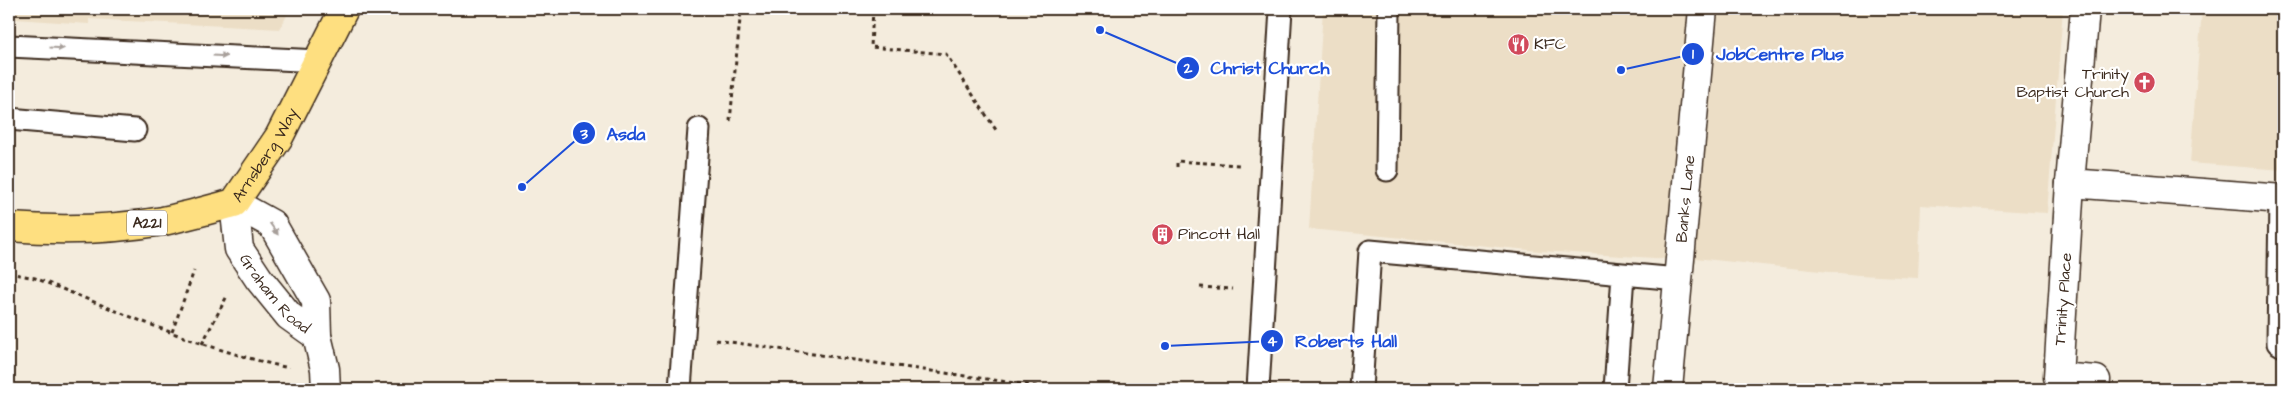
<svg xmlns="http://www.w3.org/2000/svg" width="2292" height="398" viewBox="0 0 2292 398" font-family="'Architects Daughter',sans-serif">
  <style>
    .built { fill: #ecdec6 }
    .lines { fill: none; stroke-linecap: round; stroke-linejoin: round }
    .lane-casing { stroke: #3b2a1e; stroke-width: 25 }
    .street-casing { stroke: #3b2a1e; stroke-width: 31 }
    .primary-casing { stroke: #3b2a1e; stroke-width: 31 }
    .path { stroke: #3b2a1e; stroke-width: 3; stroke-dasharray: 4 4; stroke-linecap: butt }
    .lane { stroke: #fff; stroke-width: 21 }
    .street { stroke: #fff; stroke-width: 28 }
    .primary { stroke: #fedf80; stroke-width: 28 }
    .oneway { fill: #a79f9a }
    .labels { text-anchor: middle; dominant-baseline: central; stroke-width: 4.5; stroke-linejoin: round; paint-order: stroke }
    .shield { fill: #fff; stroke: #766a62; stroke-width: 1 }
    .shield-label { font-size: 15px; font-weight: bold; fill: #3b2a1e }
    .poi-label { font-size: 16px; fill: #3b2a1e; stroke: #fff; text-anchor: start }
    .street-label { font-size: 16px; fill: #3b2a1e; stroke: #fff }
    .leader { fill: none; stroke: #1d4ed8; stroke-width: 2 }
    .callout-dot { fill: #1d4ed8; stroke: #fff; stroke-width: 2 }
    .mark-label { font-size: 15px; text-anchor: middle; font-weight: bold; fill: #fff }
    .callout-label { font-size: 18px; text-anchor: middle; font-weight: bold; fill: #1d4ed8; stroke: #fff; stroke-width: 4.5; stroke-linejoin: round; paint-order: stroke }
  </style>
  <rect width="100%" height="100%" fill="#f4ecdd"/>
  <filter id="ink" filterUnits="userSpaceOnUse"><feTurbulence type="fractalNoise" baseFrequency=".02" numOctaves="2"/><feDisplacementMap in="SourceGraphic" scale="10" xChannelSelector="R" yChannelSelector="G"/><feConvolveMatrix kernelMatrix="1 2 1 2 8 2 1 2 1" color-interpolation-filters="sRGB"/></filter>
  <g filter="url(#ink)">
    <path class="built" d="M9,9H290L280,29L89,19V24L15,19H9Z
      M1323,9H1694L1671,259L1540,251L1309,229Z
      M1719,9H2063L2047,213L1921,205L1918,278L1859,275L1695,258Z
      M2202,9H2283V170L2190,163Z"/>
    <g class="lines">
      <defs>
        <path id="lane" d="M9,46L319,61
          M9,119L135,130
          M1387,170L1389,9
          M2280,199L2278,343L2283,346
          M680,389L699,129
          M1258,389L1281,9
          M1361,389L1370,251L1678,279
          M1615,389L1623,275"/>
        <g id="street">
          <path d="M2085,9L2070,183L2283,199"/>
          <path d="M2070,183L2058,377L2096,380"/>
          <path d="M234,203L272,224L316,301L317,336L325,369L326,389"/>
          <path id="s1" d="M234,203L239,249L259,279L289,316L317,336"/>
          <path id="s2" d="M1668,389L1703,9"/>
        </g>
        <g id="primary">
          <path id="s3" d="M9,227C61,231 112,230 163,221C187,216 211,209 234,203L279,137L344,9"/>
        </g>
      </defs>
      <use href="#lane" class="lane-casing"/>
      <use href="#street" class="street-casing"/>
      <use href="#primary" class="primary-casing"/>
      <path class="path" d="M873,9L871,47L946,54L998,133
        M730,121L741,9
        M1177,167V161L1240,165
        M9,273L35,278C118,311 201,349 289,368
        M1200,287L1233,289
        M172,332L194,271
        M716,340L1056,389
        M202,344L227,296"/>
      <use href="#lane" class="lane"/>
      <use href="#street" class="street"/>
      <use href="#primary" class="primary"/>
    </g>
    <defs><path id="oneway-solid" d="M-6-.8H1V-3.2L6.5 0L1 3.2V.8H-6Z" transform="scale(1.25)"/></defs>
    <g class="oneway">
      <use href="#oneway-solid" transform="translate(57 48) rotate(3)"/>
      <use href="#oneway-solid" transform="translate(220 56) rotate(3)"/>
      <use href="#oneway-solid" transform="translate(274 229) rotate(55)"/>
    </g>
  </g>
  <defs>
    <symbol id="restaurant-disc" viewBox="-11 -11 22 22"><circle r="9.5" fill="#d1495b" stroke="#fff"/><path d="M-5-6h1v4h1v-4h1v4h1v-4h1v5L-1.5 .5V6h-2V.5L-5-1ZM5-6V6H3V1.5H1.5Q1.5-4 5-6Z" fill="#fff"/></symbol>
    <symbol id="church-disc" viewBox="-11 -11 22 22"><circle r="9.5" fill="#d1495b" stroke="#fff"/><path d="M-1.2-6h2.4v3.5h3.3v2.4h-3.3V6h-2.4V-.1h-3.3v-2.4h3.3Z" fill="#fff"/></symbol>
    <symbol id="building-disc" viewBox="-11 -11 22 22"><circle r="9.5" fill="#d1495b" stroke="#fff"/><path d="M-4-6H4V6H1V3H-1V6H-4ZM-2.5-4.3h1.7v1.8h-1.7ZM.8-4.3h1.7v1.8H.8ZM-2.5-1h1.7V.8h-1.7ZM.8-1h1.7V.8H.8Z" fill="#fff"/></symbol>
  </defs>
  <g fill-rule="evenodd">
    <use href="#restaurant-disc" x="1506" y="32" width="25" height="25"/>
    <use href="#church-disc" x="2132" y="70" width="25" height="25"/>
    <use href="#building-disc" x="1150" y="222" width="25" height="25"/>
  </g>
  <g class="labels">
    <rect class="shield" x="127" y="210.5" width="40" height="25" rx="4"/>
    <g class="shield-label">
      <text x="147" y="223">A221</text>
    </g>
    <g class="poi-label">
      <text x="1534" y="44">KFC</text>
      <text x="2129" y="74" text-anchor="end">Trinity<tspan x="2129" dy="18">Baptist Church</tspan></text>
      <text x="1178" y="234">Pincott Hall</text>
    </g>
    <g class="street-label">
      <text stroke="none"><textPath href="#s3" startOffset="285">Arnsberg Way</textPath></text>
      <text stroke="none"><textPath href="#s2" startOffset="191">Banks Lane</textPath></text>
      <text stroke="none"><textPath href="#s1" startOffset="104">Graham Road</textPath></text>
      <text transform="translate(2063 299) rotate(-86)">Trinity Place</text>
    </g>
  </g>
  <path class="leader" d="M1621 70L1693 54M1100 30L1188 68M522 187L584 133M1165 346L1272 341"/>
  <g class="callout-dot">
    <circle cx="1621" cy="70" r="5"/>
    <circle cx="1100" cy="30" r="5"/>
    <circle cx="522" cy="187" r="5"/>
    <circle cx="1165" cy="346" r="5"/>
    <circle cx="1693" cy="54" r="12"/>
    <circle cx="1188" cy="68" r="12"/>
    <circle cx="584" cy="133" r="12"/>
    <circle cx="1272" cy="341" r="12"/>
  </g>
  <g class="mark-label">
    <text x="1693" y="59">1</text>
    <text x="1188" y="73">2</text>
    <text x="584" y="139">3</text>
    <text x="1272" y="346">4</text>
  </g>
  <g class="callout-label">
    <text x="1780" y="60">JobCentre Plus</text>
    <text x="1270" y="74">Christ Church</text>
    <text x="626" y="140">Asda</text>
    <text x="1346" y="347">Roberts Hall</text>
  </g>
  <rect width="2292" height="398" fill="none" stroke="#fff" stroke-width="30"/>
  <rect x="15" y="15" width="2262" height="368" fill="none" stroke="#3b2a1e" stroke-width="2" filter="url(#ink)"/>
</svg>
